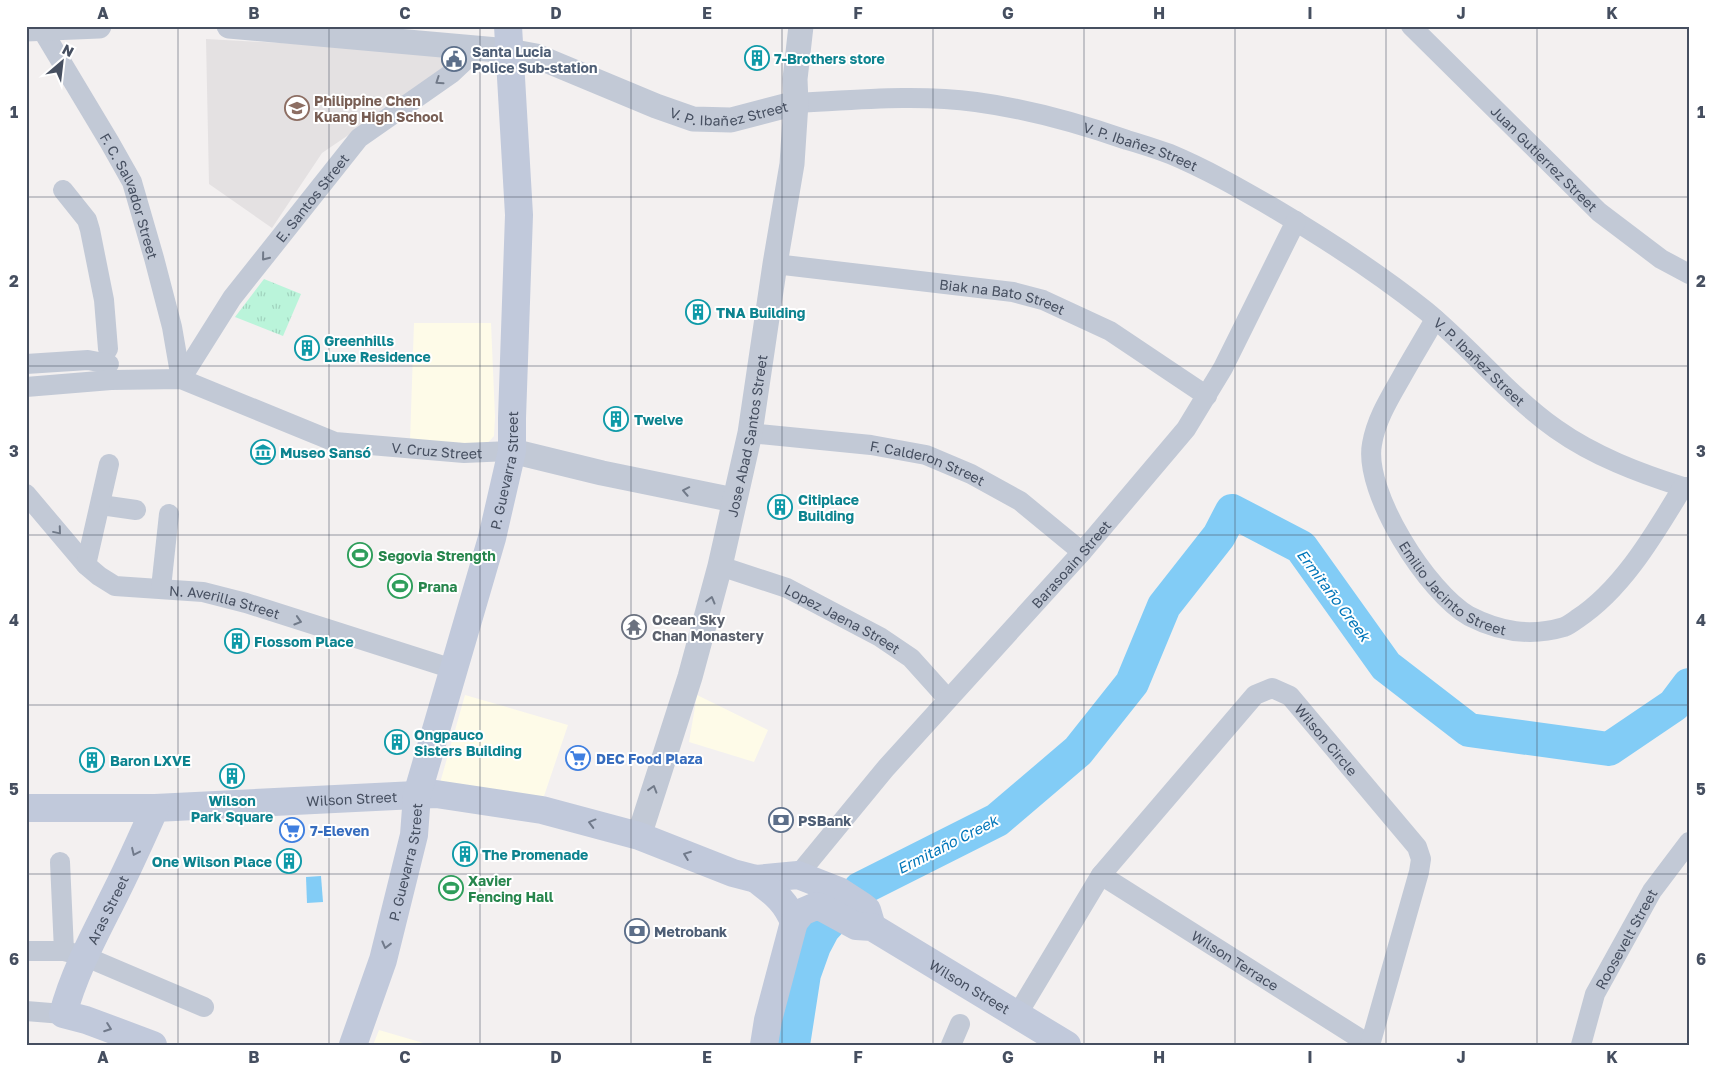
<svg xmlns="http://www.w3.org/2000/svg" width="1715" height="1071" viewBox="0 0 1715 1071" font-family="'Golos Text',sans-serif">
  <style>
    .commercial { fill: #fefbe8 }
    .education { fill: #e4e1e2 }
    .grass { fill: url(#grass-tufts) }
    .water { fill: #82ccf6 }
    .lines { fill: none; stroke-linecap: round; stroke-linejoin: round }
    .river { stroke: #82ccf6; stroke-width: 34 }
    .minor { stroke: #c2c9d6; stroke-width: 20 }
    .tertiary { stroke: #c2c9d6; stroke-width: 25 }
    .secondary { stroke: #c1c9db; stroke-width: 28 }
    .oneway { stroke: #717a89 }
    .oneway2 { stroke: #717a8b }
    .grid { fill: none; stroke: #464f60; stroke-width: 1; stroke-opacity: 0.55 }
    .labels { text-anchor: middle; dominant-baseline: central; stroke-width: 4; stroke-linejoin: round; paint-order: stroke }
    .service-label { font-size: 14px; font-weight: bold; fill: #4e5e75; stroke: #fff; text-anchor: start }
    .culture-label { font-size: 14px; font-weight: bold; fill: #0d838f; stroke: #fff; text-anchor: start }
    .education-label { font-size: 14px; font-weight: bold; fill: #785e54; stroke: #fff; text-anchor: start }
    .street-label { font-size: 14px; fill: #464f60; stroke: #fff }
    .leisure-label { font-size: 14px; font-weight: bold; fill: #27864d; stroke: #fff; text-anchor: start }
    .worship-label { font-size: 14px; font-weight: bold; fill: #5b616d; stroke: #fff; text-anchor: start }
    .shop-label { font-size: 14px; font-weight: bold; fill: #366cbe; stroke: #fff; text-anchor: start }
    .water-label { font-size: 15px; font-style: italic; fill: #0075b9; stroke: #fff }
    .neatline { fill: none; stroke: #464f60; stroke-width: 2 }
    .grid-label { font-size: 16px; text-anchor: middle; font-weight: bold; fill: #464f60 }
  </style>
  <defs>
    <pattern id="grass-tufts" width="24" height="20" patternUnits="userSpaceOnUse" patternTransform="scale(1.25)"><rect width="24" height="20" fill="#baf4da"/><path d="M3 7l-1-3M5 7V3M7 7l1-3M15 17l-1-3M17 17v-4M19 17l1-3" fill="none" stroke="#a1d3be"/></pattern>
  </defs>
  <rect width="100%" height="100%" fill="#f3f0f0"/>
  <path class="commercial" d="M414,323H491L495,417L494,436L487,444L410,441Z
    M465,695L568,725L542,802L440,783Z
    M697,695L768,730L754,762L689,742Z
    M379,1030L430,1045H373Z"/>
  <path class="education" d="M206,39L446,52L453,64L322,153L272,228L209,184Z"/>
  <path class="grass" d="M264,279L301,294L283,336L235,317Z"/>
  <path class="water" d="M321,876L323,902L307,903L306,877Z"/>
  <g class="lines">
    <path class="river" d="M793,1045L804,974L814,946L823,929L860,889L997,820L1078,751L1132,683L1164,606L1219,536L1232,511L1301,547L1386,666L1469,730L1609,749L1674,705L1689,685"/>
    <g class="minor">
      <path id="s1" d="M1411,26L1599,212L1661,259L1689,274"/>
      <path id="s2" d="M41,28L110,143L132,182L154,258L172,327L181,379"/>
      <path id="s3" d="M796,103C856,100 917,94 976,102C1028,109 1078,123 1127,140C1141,144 1156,149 1170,154C1206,169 1239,188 1272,207C1326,239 1377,272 1426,311C1471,348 1508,395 1556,429C1594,456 1639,473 1683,487H1689"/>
      <path d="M63,190L87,220L90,230L104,300L108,349"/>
      <path id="s4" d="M775,264L1013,292L1043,300L1110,331L1207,396"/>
      <path id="s5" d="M1435,319C1424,339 1412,358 1401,378C1389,399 1376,420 1372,444C1363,492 1428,593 1469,616C1500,632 1530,637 1564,627C1569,625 1573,622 1577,619C1623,589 1655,533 1683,487"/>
      <path d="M26,364L88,360L109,364"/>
      <path id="s6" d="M181,379L232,298L359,138L452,73L470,56L472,47"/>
      <path id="s7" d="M26,387L111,380L181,379L335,442L464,453L512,451"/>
      <path id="s8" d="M750,433L871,445L926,455L971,474L1020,501L1082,552"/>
      <path id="s9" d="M26,494L86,565L99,576L115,586L203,592L246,603L453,669"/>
      <path d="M101,505L136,510"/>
      <path d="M86,565L109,464"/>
      <path id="s10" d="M720,566L787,588L880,637L911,658L947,698"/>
      <path d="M161,588L169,514"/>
      <path d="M60,862L64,951"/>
      <path id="s11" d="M798,875L886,768L1082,552L1186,429L1223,368L1296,221"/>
      <path id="s12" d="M1101,875L1370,1045"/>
      <path d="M26,951H64L84,956L204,1007"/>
      <path d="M26,1011L63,1014"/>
      <path id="s13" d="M1017,1015L1101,875L1255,695L1272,688L1290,696L1417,847L1421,859L1419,872L1370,1045"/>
      <path d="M951,1045L960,1024"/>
      <path id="s14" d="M1581,1045L1595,994L1652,891L1689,842"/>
    </g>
    <g class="tertiary">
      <path id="s15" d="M229,26L509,51L536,56L656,106L693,119L731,120L796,103"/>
      <path d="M26,29L99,26"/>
      <path d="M512,451L602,473L734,500"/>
      <path id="s16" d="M639,836L690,677L720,566L750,433L775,264L792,164L796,103L795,79L801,26"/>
    </g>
    <g class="secondary">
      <path id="s17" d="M26,808H155L436,794L542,810L639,836L733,873L756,879L798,875L839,891L862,906L867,910L872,927"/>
      <path d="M756,879C774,893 785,900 794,922"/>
      <path id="s18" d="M153,1045L86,1020L63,1014C75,969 98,929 118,888C131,862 143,835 155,808"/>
      <path id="s19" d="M353,1045L383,960L414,835L417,795L492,538L512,451V418L519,215L508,26"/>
      <path id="s20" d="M764,1045L768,1020L794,922L802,912L816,906L823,908L856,926L872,927L1067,1045"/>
    </g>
  </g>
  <defs><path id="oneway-chevron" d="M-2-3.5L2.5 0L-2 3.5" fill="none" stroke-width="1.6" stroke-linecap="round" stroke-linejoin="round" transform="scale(1.25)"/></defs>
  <g class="oneway">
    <use href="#oneway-chevron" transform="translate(439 81) rotate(146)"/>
    <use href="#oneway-chevron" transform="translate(265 257) rotate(129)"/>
    <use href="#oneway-chevron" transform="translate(686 491) rotate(-169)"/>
    <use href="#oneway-chevron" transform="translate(58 531) rotate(50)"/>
    <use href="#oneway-chevron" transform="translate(711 600) rotate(-75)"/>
    <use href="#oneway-chevron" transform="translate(298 621) rotate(17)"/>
    <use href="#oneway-chevron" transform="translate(653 789) rotate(-73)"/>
  </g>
  <g class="oneway2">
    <use href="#oneway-chevron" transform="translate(592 823) rotate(-165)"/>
    <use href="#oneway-chevron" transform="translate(135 852) rotate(115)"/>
    <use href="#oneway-chevron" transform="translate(687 855) rotate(-159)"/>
    <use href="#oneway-chevron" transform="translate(386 945) rotate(104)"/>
    <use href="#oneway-chevron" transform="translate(108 1028) rotate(20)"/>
  </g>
  <path class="grid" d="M178,26V1045M329,26V1045M480,26V1045M631,26V1045M782,26V1045M933,26V1045M1084,26V1045M1235,26V1045M1386,26V1045M1537,26V1045M26,197H1689M26,366H1689M26,535H1689M26,705H1689M26,874H1689"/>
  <defs>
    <symbol id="building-ring" viewBox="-11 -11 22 22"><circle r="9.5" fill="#fff" stroke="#0f9aa8" stroke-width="1.5"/><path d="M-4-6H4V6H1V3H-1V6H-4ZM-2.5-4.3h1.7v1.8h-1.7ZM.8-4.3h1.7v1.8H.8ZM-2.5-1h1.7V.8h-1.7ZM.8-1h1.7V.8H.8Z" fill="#0f9aa8"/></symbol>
    <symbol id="civic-ring" viewBox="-11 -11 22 22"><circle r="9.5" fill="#fff" stroke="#5c6f8a" stroke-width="1.5"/><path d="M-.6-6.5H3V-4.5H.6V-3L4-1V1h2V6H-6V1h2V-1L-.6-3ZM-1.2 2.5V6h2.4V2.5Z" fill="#5c6f8a"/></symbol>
    <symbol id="school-ring" viewBox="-11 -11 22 22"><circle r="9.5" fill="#fff" stroke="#8d6e63" stroke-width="1.5"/><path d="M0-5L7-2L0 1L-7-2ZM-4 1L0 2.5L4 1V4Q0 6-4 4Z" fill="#8d6e63"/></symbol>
    <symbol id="museum-ring" viewBox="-11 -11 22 22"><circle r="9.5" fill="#fff" stroke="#0f9aa8" stroke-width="1.5"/><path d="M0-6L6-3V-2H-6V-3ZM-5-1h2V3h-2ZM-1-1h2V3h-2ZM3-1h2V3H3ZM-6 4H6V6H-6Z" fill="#0f9aa8"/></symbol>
    <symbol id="stadium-ring" viewBox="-11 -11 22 22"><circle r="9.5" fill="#fff" stroke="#2e9e5b" stroke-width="1.5"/><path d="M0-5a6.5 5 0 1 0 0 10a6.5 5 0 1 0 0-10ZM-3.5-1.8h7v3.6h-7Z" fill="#2e9e5b"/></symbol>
    <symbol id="temple-ring" viewBox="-11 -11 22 22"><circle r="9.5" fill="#fff" stroke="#6b7280" stroke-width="1.5"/><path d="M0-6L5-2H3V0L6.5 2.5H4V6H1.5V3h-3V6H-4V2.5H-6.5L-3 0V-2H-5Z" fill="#6b7280"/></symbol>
    <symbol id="supermarket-ring" viewBox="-11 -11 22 22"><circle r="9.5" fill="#fff" stroke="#3f7fe0" stroke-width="1.5"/><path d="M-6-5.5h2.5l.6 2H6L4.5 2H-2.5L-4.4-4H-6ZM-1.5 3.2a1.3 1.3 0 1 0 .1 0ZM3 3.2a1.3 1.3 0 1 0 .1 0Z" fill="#3f7fe0"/></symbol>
    <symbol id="bank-ring" viewBox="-11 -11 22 22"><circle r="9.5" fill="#fff" stroke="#5c6f8a" stroke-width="1.5"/><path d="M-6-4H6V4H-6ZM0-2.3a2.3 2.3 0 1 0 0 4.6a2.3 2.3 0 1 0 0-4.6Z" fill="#5c6f8a"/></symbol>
  </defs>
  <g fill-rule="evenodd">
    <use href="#building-ring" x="743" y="44" width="28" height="28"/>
    <use href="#civic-ring" x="440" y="45" width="28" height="28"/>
    <use href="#school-ring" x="283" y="94" width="28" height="28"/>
    <use href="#building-ring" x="684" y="298" width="28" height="28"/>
    <use href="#building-ring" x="293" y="334" width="28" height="28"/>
    <use href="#building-ring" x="602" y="405" width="28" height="28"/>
    <use href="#museum-ring" x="249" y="438" width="28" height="28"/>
    <use href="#building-ring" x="766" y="493" width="28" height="28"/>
    <use href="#stadium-ring" x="346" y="541" width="28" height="28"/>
    <use href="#stadium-ring" x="386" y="572" width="28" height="28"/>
    <use href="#temple-ring" x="620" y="613" width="28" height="28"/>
    <use href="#building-ring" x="223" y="627" width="28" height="28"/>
    <use href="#building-ring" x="383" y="728" width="28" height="28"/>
    <use href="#supermarket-ring" x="564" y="744" width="28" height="28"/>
    <use href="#building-ring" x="78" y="746" width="28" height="28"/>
    <use href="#building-ring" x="218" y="762" width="28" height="28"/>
    <use href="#bank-ring" x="767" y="806" width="28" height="28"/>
    <use href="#supermarket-ring" x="278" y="816" width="28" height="28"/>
    <use href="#building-ring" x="451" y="840" width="28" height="28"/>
    <use href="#building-ring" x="275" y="847" width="28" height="28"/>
    <use href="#stadium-ring" x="437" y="874" width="28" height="28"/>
    <use href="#bank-ring" x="623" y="917" width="28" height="28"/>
  </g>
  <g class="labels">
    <g class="service-label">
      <text x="472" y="51">Santa Lucia<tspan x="472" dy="16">Police Sub-station</tspan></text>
      <text x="798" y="820">PSBank</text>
      <text x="654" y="931">Metrobank</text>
    </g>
    <g class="culture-label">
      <text x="774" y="58">7-Brothers store</text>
      <text x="716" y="312">TNA Building</text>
      <text x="324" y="340">Greenhills<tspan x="324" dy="16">Luxe Residence</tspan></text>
      <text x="634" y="419">Twelve</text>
      <text x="280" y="452">Museo Sansó</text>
      <text x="798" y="499">Citiplace<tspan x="798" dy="16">Building</tspan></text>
      <text x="254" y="641">Flossom Place</text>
      <text x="414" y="734">Ongpauco<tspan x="414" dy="16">Sisters Building</tspan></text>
      <text x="110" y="760">Baron LXVE</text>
      <text x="232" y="800" text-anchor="middle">Wilson<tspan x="232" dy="16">Park Square</tspan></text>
      <text x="482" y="854">The Promenade</text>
      <text x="272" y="861" text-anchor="end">One Wilson Place</text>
    </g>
    <g class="education-label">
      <text x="314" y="100">Philippine Chen<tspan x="314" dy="16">Kuang High School</tspan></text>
    </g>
    <g class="street-label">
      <text stroke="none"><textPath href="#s15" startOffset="514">V. P. Ibañez Street</textPath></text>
      <text stroke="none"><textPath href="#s3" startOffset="351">V. P. Ibañez Street</textPath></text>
      <text stroke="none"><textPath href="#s1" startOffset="188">Juan Gutierrez Street</textPath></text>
      <text stroke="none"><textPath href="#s2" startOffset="191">F. C. Salvador Street</textPath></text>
      <text stroke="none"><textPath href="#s6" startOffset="224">E. Santos Street</textPath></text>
      <text stroke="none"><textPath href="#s4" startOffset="230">Biak na Bato Street</textPath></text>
      <text stroke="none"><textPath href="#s3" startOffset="756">V. P. Ibañez Street</textPath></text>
      <text stroke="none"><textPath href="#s16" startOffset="415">Jose Abad Santos Street</textPath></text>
      <text stroke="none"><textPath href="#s7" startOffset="424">V. Cruz Street</textPath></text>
      <text stroke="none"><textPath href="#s8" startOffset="181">F. Calderon Street</textPath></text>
      <text stroke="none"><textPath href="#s19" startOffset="596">P. Guevarra Street</textPath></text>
      <text stroke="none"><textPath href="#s11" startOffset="414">Barasoain Street</textPath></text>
      <text stroke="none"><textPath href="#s5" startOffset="315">Emilio Jacinto Street</textPath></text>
      <text stroke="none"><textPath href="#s9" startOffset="240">N. Averilla Street</textPath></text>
      <text stroke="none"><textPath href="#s10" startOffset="134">Lopez Jaena Street</textPath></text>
      <text stroke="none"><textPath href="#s13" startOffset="495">Wilson Circle</textPath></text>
      <text stroke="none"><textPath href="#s17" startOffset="326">Wilson Street</textPath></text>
      <text stroke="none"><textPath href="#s19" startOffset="191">P. Guevarra Street</textPath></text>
      <text stroke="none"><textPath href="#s18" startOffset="209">Aras Street</textPath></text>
      <text stroke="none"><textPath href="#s14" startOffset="116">Roosevelt Street</textPath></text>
      <text stroke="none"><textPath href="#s12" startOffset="159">Wilson Terrace</textPath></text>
      <text stroke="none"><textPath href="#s20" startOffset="330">Wilson Street</textPath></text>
    </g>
    <g class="leisure-label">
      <text x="378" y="555">Segovia Strength</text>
      <text x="418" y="586">Prana</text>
      <text x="468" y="880">Xavier<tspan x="468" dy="16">Fencing Hall</tspan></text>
    </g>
    <g class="worship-label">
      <text x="652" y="619">Ocean Sky<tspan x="652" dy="16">Chan Monastery</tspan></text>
    </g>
    <g class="shop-label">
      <text x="596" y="758">DEC Food Plaza</text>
      <text x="310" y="830">7-Eleven</text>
    </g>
    <g class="water-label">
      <text transform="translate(1334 595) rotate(53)">Ermitaño Creek</text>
      <text transform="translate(947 844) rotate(-27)">Ermitaño Creek</text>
    </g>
  </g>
  <rect width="1715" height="1071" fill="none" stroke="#ffffff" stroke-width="55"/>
  <g transform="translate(62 62) rotate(28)" stroke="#ffffff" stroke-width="4" paint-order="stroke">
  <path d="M0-4L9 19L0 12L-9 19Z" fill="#464f60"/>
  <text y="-8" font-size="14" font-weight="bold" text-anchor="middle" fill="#464f60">N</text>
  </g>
  <rect x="28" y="28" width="1660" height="1016" class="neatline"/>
  <g class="grid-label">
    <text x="103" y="19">A</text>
    <text x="254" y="19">B</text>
    <text x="405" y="19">C</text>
    <text x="556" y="19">D</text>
    <text x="707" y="19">E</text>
    <text x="858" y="19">F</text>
    <text x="1008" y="19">G</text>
    <text x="1159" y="19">H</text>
    <text x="1310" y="19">I</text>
    <text x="1461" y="19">J</text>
    <text x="1612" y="19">K</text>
    <text x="14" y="118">1</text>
    <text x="1701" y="118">1</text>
    <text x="14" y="287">2</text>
    <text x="1701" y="287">2</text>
    <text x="14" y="457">3</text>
    <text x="1701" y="457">3</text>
    <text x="14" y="626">4</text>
    <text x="1701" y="626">4</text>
    <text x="14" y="795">5</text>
    <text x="1701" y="795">5</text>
    <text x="14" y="965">6</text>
    <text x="1701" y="965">6</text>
    <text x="103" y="1063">A</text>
    <text x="254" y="1063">B</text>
    <text x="405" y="1063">C</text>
    <text x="556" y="1063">D</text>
    <text x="707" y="1063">E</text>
    <text x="858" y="1063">F</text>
    <text x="1008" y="1063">G</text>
    <text x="1159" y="1063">H</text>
    <text x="1310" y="1063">I</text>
    <text x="1461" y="1063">J</text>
    <text x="1612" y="1063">K</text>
  </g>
</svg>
